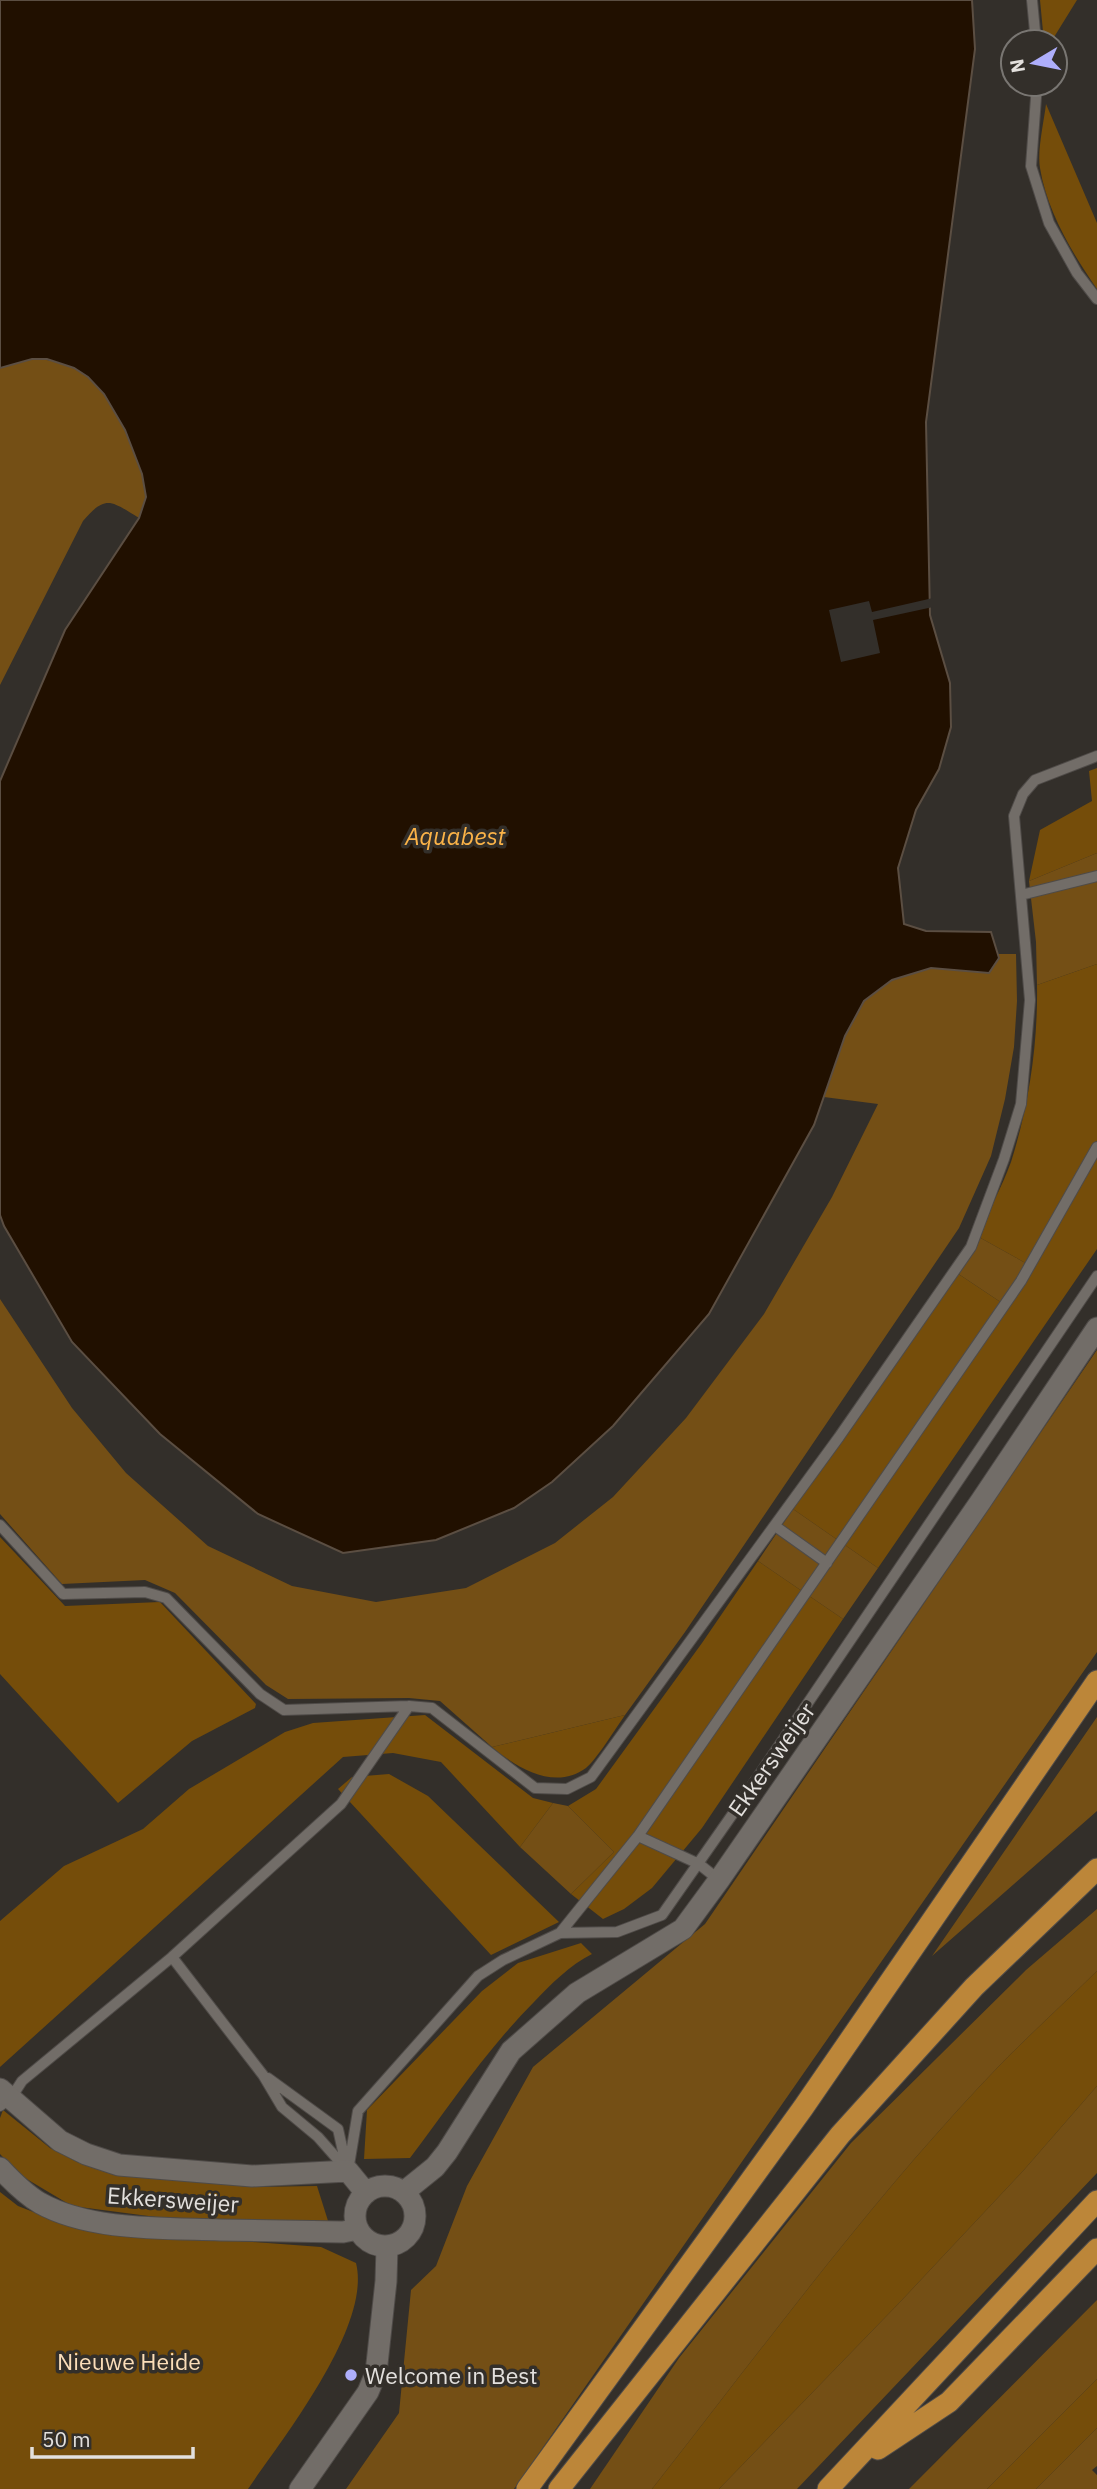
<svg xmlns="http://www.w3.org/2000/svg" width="1097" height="2489" viewBox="0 0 1097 2489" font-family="'IBM Plex Sans',sans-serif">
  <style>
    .green { fill: #744f15 }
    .forest { fill: #754d0a }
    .water { fill: #211000; stroke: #5b4e42; stroke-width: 2 }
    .pier { fill: #332f2a }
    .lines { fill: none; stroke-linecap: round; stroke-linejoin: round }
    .lane-casing { stroke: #4f4b48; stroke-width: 12 }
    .street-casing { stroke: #4f4b48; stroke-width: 23 }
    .highway-casing { stroke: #4f4b48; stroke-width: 23 }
    .lane { stroke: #726d68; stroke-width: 10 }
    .street { stroke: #726d68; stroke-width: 21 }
    .highway { stroke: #bc8639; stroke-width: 21 }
    .poi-dot { fill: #aeaefb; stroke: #332f2a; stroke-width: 2.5 }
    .labels { text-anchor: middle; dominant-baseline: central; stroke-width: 7; stroke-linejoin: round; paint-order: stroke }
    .street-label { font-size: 23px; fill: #e3e0dd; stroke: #332f2a }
    .park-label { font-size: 23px; fill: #faddb8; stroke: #332f2a }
    .poi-label { font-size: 23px; fill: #e3e0dd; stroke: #332f2a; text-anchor: start }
    .water-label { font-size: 24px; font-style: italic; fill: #fbb348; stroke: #332f2a }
  </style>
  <rect width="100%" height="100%" fill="#332f2a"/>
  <path class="green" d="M32,359C52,359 71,364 88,377C112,396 145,461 146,492C146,502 143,509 139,518C111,501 106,494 83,521L0,685V368Z
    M1097,853V964L1037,985L1036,942L1029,881Z
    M998,954H1016L1017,1001L1014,1047L1005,1099L991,1156L959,1228L685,1632L625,1715L492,1747L440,1701L409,1698L288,1699L266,1685L175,1593L145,1580L62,1584L0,1514V1299L72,1408L126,1473L208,1546L292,1586L376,1602L466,1588L555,1543L613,1497L686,1418L764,1314L832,1197L878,1104L824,1097L845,1036L864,1001L892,980L931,968L989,973L998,958Z
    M977,1236L1029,1265L1005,1305L954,1271Z
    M1097,1350V1652L514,2489H346L399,2413L411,2290L436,2266L467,2186L533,2067L705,1924Z
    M793,1509L878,1568L843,1619L758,1561Z
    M1097,1717V1811L932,1956Z
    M553,1803L568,1806L614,1852L571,1894L520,1847Z
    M1097,1909V1971C1058,2009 1017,2046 980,2086C862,2212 759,2353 652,2489H590L679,2358L851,2143L1026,1970Z
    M1097,2086V2173L797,2489H719L901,2301L1023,2171Z
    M1097,2300V2379L987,2489H909Z
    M1097,2428V2466L1092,2470L1097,2475V2489H1036Z"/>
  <path class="forest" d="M1040,0H1077L1051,42H1044Z
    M1046,104L1097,223V289C1072,253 1047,211 1040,168C1037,151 1044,121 1046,104Z
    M1097,768V853L1029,881L1040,830L1092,801L1089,771Z
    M1097,964V1249L878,1568L793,1509L954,1271L1005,1305L1029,1265L977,1236C988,1212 1002,1187 1011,1162C1029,1105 1038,1044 1037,985Z
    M0,1537L65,1606L160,1602L256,1704L255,1708L192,1741L118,1803L0,1674Z
    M758,1561L843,1619L702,1828L652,1888L624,1909L603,1919L571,1894L614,1852L568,1806L596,1789L702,1643Z
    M425,1715L533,1798L553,1803L520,1847L441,1762L393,1753L343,1757L0,2067V1921L64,1866L143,1829L189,1789L285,1732L313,1723Z
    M625,1715C616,1728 597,1759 586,1768C555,1791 517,1768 492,1747Z
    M389,1774L428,1796L559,1922L491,1955L338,1789L352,1777Z
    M581,1943L592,1954C570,1965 551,1984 534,2002C487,2049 450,2105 410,2158L364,2159L367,2110L482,1991L518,1963Z
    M1097,1971V2086L1023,2171L901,2301L719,2489H652C759,2353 862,2212 980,2086C1017,2046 1058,2009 1097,1971Z
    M3,2110L50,2148L77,2162L120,2175L251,2187L317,2186L329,2224L156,2217L72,2206L20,2175L0,2154V2118Z
    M0,2192L18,2206L77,2229L321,2247L356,2263C372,2326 283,2438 248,2489H0Z
    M1097,2379V2428L1036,2489H987Z"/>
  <path class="water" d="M0,0H972L975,49L926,422L930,615L950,683L951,727L939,769L916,810L898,868L904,924L926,931L991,932L999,958L989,973L931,968L892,980L864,1001L845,1036L814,1125L709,1314L613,1426L552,1482L514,1508L436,1540L343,1553L258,1514L160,1434L72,1342L4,1226L0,1215V781L65,630L139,518L146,497L142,474L125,430L104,394L88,377L74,368L47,359H32L0,368Z"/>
  <path class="pier" d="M933,598V607L873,620L880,653L841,662L829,610L869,601L872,612Z"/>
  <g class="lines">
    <defs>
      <path id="lane" d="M1032,0L1036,42
        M1037,84L1031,166L1049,223L1077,273L1097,299
        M1021,895L1097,876
        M0,1525L63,1594L145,1592L166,1598L260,1694L284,1710L409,1706L432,1708L535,1788L567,1789L591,1777L839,1437L971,1247L1004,1159L1021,1104L1030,1000L1014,816L1023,794L1035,780L1097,756
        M775,1526L827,1563
        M719,1880L699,1864L638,1836L1021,1281L1097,1147
        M560,1933L638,1836
        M172,1957L263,2075L282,2107L318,2137L348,2171
        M268,2078L338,2129L346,2165
        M0,2106L11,2098L22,2081L172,1957L341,1804L409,1706
        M348,2171L358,2111L478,1976L503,1960L560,1933L617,1932L662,1915L732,1815L1097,1276"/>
      <path id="street" d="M0,2089L60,2141L86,2154L119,2165L252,2176L348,2171L366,2193
        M0,2168C12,2181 25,2194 40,2203C90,2231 164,2228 220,2230C261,2231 302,2231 343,2232L358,2229
        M355 2216a30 30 0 1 1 60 0a30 30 0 1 1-60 0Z
        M404,2192L435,2167L447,2152L511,2051L577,1993L683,1929L719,1880L981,1501L1097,1328
        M300,2489L368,2392L376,2373L386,2281L387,2246"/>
      <path id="highway" d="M878,2449L949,2402L1097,2249
        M527,2489L803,2108L1097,1681
        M559,2489L840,2135L974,1987L1097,1869
        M828,2489L1097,2201"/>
    </defs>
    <use href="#lane" class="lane-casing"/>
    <use href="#street" class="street-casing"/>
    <use href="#highway" class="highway-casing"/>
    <use href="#lane" class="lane"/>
    <use href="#street" class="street"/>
    <use href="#highway" class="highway"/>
  </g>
  <circle class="poi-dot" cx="351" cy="2375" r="7"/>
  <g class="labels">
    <g class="street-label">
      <text transform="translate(771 1759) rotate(-55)">Ekkersweijer</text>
      <text transform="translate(173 2199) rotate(4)">Ekkersweijer</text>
    </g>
    <g class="park-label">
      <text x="129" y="2361">Nieuwe Heide</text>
    </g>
    <g class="poi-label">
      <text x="365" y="2375">Welcome in Best</text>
    </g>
    <g class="water-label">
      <text x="455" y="836">Aquabest</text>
    </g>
  </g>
  <g transform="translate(1034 63) rotate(260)"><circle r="33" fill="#332f2a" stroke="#797672" stroke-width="2"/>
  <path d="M0-5L12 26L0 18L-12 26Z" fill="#aeaefb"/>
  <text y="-10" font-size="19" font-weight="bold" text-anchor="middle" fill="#e3e0dd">N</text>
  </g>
  <path d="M32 2447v10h161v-10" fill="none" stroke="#e3e0dd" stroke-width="3.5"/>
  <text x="42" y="2447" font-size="21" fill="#e3e0dd" stroke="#332f2a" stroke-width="5" paint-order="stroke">50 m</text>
</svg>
